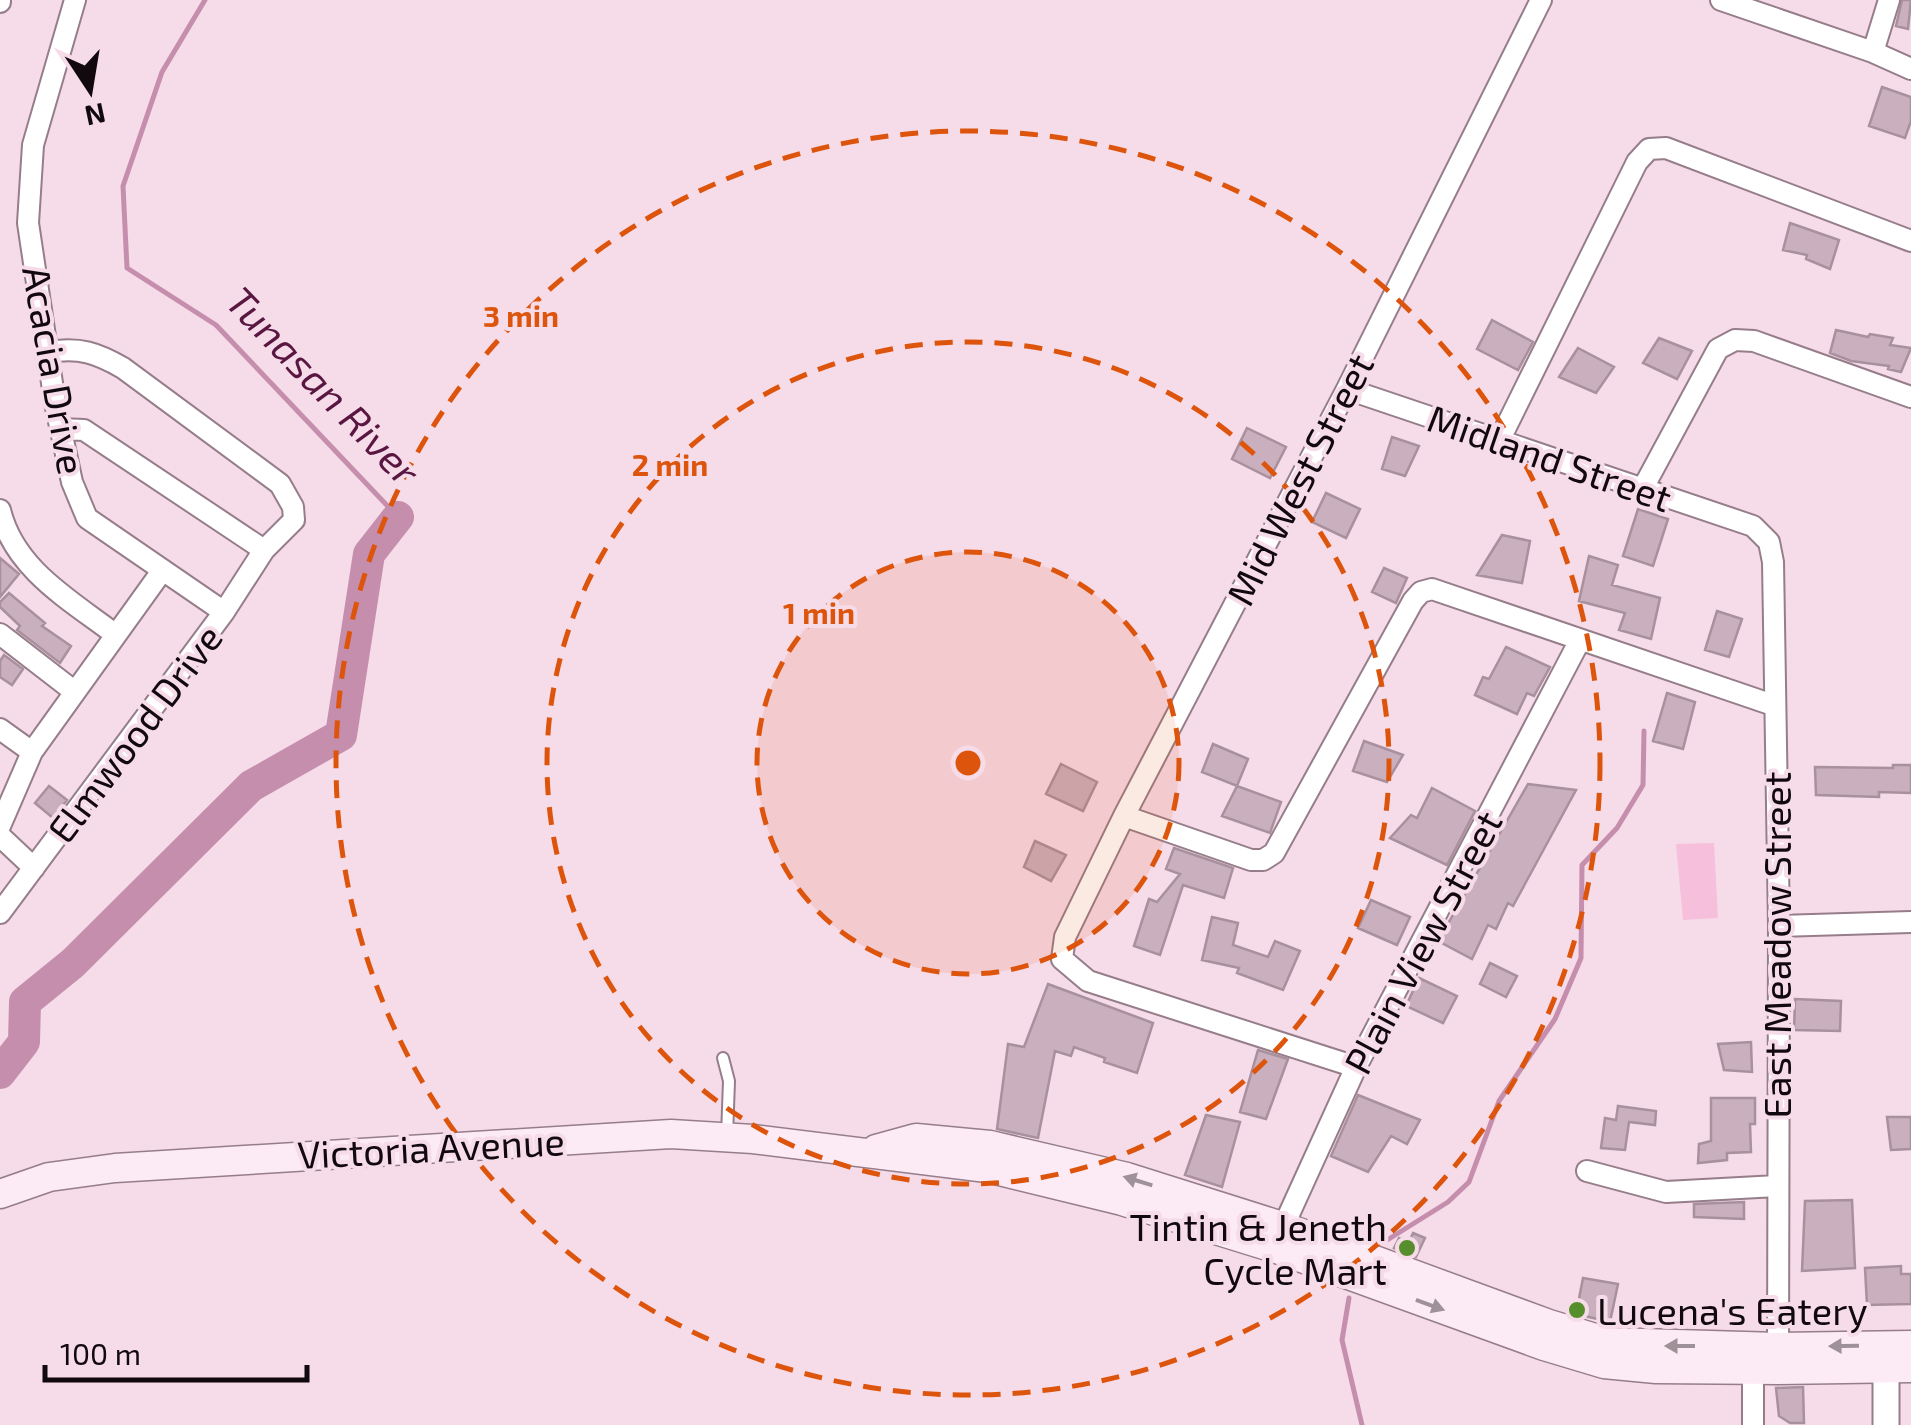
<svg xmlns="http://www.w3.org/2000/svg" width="1911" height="1425" viewBox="0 0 1911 1425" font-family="'Exo 2',sans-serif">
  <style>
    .green { fill: #f6c0dd }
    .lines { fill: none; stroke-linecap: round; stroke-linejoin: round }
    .stream { stroke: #c68ead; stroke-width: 5 }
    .river { stroke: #c68ead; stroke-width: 32 }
    .building { fill: #cab0be; stroke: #a9909d; stroke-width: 2.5 }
    .service-casing { stroke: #967d8a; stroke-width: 14 }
    .minor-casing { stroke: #967d8a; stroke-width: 24 }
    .tertiary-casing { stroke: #967d8a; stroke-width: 29 }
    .secondary-casing { stroke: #967d8a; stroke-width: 31 }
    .service { stroke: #fff; stroke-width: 10 }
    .minor { stroke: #fff; stroke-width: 20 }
    .tertiary { stroke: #fff; stroke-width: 25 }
    .secondary { stroke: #fcebf4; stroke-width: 28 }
    .oneway { fill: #9e9198 }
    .ring { fill: none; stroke: #dd550c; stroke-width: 5; stroke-dasharray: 18 12 }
    .poi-dot { fill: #558e2b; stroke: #f6dbe9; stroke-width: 4 }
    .labels { text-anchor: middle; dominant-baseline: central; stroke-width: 8; stroke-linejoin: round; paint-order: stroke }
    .street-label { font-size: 38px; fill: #11090d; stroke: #f6dbe9 }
    .poi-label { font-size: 38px; fill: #11090d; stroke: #f6dbe9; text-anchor: end }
    .water-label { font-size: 40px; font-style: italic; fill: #581641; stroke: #f6dbe9 }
    .centre { fill: #dd550c; stroke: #f6dbe9; stroke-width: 5 }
    .ring-label { font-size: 30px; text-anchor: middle; font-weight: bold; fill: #dd550c; stroke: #f6dbe9; stroke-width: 8; stroke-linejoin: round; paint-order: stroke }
  </style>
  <rect width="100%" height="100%" fill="#f6dbe9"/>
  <path class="green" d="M1714,843L1718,918L1683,920L1676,844Z"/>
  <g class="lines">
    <path class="stream" d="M205,0L162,72L123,186L127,268L216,325L398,517
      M1384,1242L1448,1202L1469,1182L1499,1101L1555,1019L1581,958L1582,865L1617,828L1643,785L1644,731
      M1349,1298L1342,1340L1362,1425"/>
    <path class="river" d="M0,1073L24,1042L25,1002L73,963L251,786L341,735L369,554L398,517"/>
  </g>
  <path class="building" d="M1902,0H1911L1908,29L1896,26Z
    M1882,87L1911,97V121L1905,138L1869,126Z
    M1790,223L1839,240L1830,269L1806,259L1807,255L1783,250Z
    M1492,320L1533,342L1518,370L1477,349Z
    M1836,330L1868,337L1870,334L1893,338L1890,345L1911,348L1901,372L1888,369L1889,366L1851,361L1830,353Z
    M1659,338L1692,351L1677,379L1643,363Z
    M1578,348L1614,367L1596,393L1559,377Z
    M1247,428L1286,447L1270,478L1232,459Z
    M1392,437L1419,446L1405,476L1382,469Z
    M1326,493L1360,509L1346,538L1312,522Z
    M1638,509L1668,519L1653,566L1623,556Z
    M1502,535L1530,541L1522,583L1477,575Z
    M1589,556L1618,565L1612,585L1660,598L1651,639L1619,630L1625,613L1579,601Z
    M0,558L19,574L0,597Z
    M1384,568L1407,578L1396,603L1372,592Z
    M9,593L45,623L42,626L71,646L60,663L17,630L20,626L0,607V602Z
    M1717,611L1742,619L1729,657L1705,650Z
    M1506,647L1550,667L1534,696L1527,693L1517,714L1475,695L1483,677L1489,679Z
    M4,655L23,669L12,685L0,677V661Z
    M1667,693L1695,702L1683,749L1653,741Z
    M1364,741L1403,755L1387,782L1353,771Z
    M1213,744L1248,759L1237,786L1202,772Z
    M1061,764L1097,782L1083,811L1046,794Z
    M1893,765H1911V793L1879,792V797L1816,795L1815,767L1893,768Z
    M1528,784L1576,790L1513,906L1508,903L1496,929L1488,925L1472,959L1438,941Z
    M49,786L67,800L53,818L35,803Z
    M1237,786L1281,802L1270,833L1222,816Z
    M1432,788L1475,811L1447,865L1390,838L1411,815L1417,818Z
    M1035,841L1066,855L1051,881L1024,867Z
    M1174,848L1233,868L1224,898L1183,885L1160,955L1134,946L1149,899L1157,902L1180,874L1166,869Z
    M1371,900L1410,917L1397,945L1358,928Z
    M1212,917L1238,923L1233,945L1268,957L1275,941L1300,951L1283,990L1237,973L1239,968L1202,960Z
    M1490,963L1517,976L1506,997L1480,984Z
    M1419,978L1457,996L1443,1023L1406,1006Z
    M1048,984L1153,1023L1137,1073L1104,1062L1105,1058L1074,1047L1071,1056L1055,1051L1038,1138L997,1129L1008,1044L1024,1047Z
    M1795,999L1841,1001L1840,1031L1794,1030Z
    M1751,1042L1752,1072L1724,1070L1718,1044Z
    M1258,1050L1288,1059L1266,1119L1240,1112Z
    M1358,1095L1420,1120L1407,1144L1391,1136L1368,1172L1331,1156Z
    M1711,1098H1755V1124H1750L1751,1152L1727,1153V1160L1698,1163L1699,1144L1711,1141Z
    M1618,1106L1656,1111L1655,1125L1629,1122L1625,1150L1601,1148L1605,1118L1616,1120Z
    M1206,1115L1240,1122L1222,1187L1185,1175Z
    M1887,1117H1911V1149L1891,1150Z
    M1852,1200L1855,1268L1802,1271L1805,1201Z
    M1744,1202V1219L1694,1217V1204Z
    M1413,1233L1425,1238L1416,1257L1394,1248L1399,1238L1409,1242Z
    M1901,1266V1274H1911V1304L1867,1305L1865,1268Z
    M1583,1278L1618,1284L1610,1322L1576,1314Z
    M1803,1387L1804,1423H1790L1779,1416L1776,1388Z"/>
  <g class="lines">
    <defs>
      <path id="service" d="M723,1058L729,1081L727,1136"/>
      <path id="minor" d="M75,0L33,145L28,223L55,403L72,482L87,518L224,612
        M1721,0L1873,52L1911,69
        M0,2V0
        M1873,52L1889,0
        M1347,389L1753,526L1769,542L1773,562L1779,926L1778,1358
        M61,429L84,430L264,550
        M1500,439L1637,162L1649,149L1666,148L1911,241
        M1643,488L1718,349L1735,340L1754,341L1911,397
        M0,510C14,569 70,600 116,635
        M0,634L75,692
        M0,729L32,752
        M1124,816L1251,860H1263L1274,853L1413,601L1421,592L1432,589L1773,705
        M0,826L32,752L162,571
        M0,836L34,868
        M0,913L224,612L264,550L294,520L293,507L280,484L123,368C97,353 80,347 49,352
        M1779,926L1911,922
        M1356,1067L1088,981L1062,959L1065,937L1124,816L1347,389L1541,0
        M1587,1171L1666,1192L1777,1186
        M1279,1236L1356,1067L1580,640
        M1753,1358V1425"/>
      <path id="tertiary" d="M1886,1350V1425"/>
      <path id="secondary" d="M876,1149L916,1138L990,1145L1127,1177L1282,1226L1549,1324L1608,1342L1778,1347L1911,1345
        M0,1194L49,1177L115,1168L671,1134L753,1139L987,1168L1122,1201L1274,1248L1544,1346L1604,1364L1656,1369L1778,1370L1911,1368"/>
    </defs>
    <use href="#service" class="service-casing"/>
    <use href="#minor" class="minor-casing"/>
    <use href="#tertiary" class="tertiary-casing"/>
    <use href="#secondary" class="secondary-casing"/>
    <use href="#service" class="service"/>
    <use href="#minor" class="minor"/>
    <use href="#tertiary" class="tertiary"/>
    <use href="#secondary" class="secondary"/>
  </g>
  <defs><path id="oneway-solid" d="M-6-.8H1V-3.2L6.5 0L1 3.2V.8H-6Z" transform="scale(2.5)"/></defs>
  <g class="oneway">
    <use href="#oneway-solid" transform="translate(1138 1181) rotate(-163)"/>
    <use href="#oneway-solid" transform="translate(1430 1305) rotate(20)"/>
    <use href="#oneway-solid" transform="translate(1680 1346) rotate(-180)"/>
    <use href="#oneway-solid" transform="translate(1844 1346) rotate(179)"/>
  </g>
  <circle cx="968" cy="763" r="211" fill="#dd550c" fill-opacity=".12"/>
  <g class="ring">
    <circle cx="968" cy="763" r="211"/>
    <circle cx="968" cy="763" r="421"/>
    <circle cx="968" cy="763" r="632"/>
  </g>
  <g class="poi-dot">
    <circle cx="1407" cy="1248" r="10"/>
    <circle cx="1577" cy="1310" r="10"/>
  </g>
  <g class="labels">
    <g class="street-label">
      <text transform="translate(55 370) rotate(80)">Acacia Drive</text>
      <text transform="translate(1550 457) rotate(19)">Midland Street</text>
      <text transform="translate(1299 479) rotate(-63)">Mid West Street</text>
      <text transform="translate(134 733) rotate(-53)">Elmwood Drive</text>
      <text transform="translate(1422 942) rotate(-62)">Plain View Street</text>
      <text transform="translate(1776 945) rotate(-90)">East Meadow Street</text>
      <text transform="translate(431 1147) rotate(-3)">Victoria Avenue</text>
    </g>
    <g class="poi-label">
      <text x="1387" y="1226">Tintin &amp; Jeneth<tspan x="1387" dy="44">Cycle Mart</tspan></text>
      <text x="1597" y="1310" text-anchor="start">Lucena's Eatery</text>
    </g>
    <g class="water-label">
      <text transform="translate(324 385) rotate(46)">Tunasan River</text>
    </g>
  </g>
  <circle cx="968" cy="763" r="15" class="centre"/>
  <g class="ring-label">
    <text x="521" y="327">3 min</text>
    <text x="670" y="476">2 min</text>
    <text x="819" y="624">1 min</text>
  </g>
  <g transform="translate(90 90) rotate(168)" stroke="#f6dbe9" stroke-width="8" paint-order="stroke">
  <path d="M0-8L18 38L0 25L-18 38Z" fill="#11090d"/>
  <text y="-15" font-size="28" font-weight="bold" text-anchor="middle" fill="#11090d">N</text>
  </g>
  <path d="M45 1365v15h262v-15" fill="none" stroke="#11090d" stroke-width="5"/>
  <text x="60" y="1365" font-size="30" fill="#11090d" stroke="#f6dbe9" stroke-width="8" paint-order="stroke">100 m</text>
</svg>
